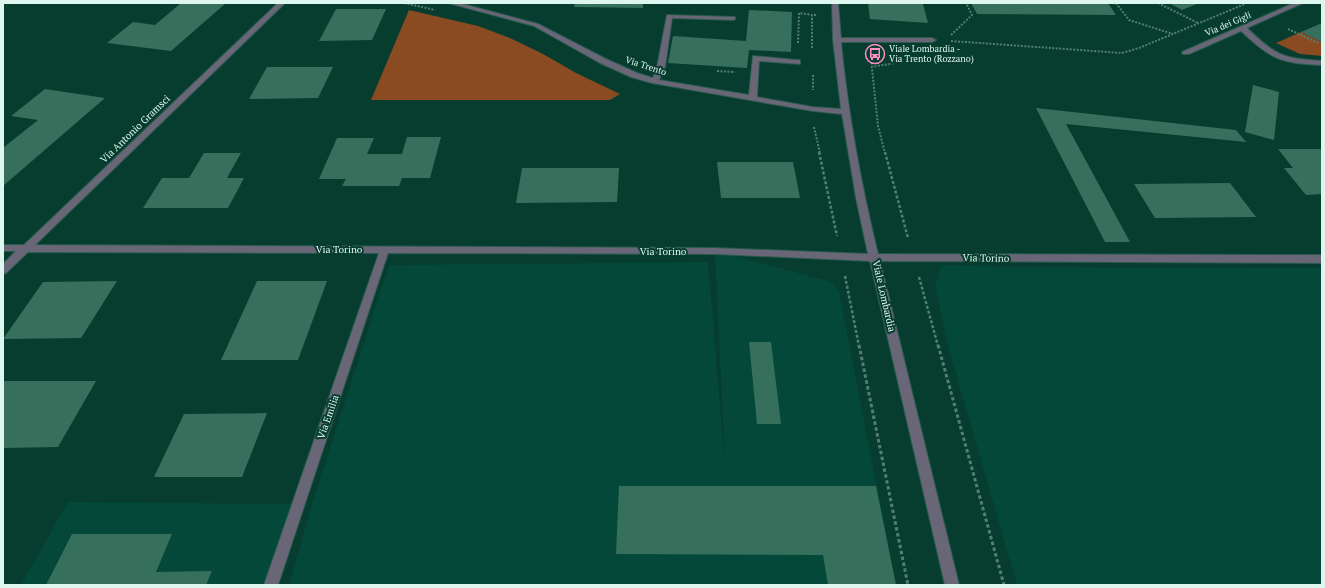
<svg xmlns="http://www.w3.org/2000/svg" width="1325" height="588" viewBox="0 0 1325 588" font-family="'PT Serif',serif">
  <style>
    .built { fill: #034838 }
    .green { fill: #8a4b23 }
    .building { fill: #376f5d }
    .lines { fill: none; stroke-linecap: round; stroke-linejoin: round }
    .minor-casing { stroke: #295b4e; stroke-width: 2 }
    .path-far2 { stroke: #537f73; stroke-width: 2; stroke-dasharray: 2 1.5; stroke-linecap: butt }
    .path-far1 { stroke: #537f73; stroke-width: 2.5; stroke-dasharray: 3 2; stroke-linecap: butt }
    .path { stroke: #537f73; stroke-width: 3; stroke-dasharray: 3.5 2.5; stroke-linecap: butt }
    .minor { fill: #686677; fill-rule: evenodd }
    .labels { text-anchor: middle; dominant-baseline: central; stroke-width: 4; stroke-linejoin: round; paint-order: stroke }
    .far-street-label { font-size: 9px; fill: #def7ee; stroke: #073d2f }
    .far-poi-label { font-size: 9px; fill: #def7ee; stroke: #073d2f; text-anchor: start }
    .street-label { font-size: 10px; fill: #def7ee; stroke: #073d2f }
  </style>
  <rect width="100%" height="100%" fill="#073d2f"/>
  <path class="built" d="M715,251L825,280L834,284L839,292L896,585H289L313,501L389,265L708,262L725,465Z
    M941,265L1005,267L1322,268V585H1017L948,346L935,286Z
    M68,502L299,504L263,585H21Z"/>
  <path class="green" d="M409,10L478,26L510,38L543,54L576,73L620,94L610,100H371Z
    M1301,32L1322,42V56L1300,54L1276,43Z"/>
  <path class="building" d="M181,3H226L171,51L107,43L133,22L155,25Z
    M575,3H643V8L574,7Z
    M868,3L923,4L928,23L870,19Z
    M971,3H1108L1116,15L977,14Z
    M1169,3H1199L1182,10Z
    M336,9H386L372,40L319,41Z
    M749,10L792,12L791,52L749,50L747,68L668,63L673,36L746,41Z
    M1322,23V42L1301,32Z
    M267,67H333L318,98L249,99Z
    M1253,85L1279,92L1274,140L1245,132Z
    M45,89L105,98L3,186V148L38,120L11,116Z
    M1036,108L1236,130L1246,142L1066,124L1130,242H1105Z
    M407,137H441L430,178H402L399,186H342L346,179H319L337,138H374L367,154H402Z
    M1278,149H1321L1322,194L1306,195L1284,168H1293Z
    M204,153H241L227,178H244L228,208H143L162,178H189Z
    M717,162H793L800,198H721Z
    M522,168H619L617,202L516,203Z
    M1230,183L1256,217L1155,218L1134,184Z
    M117,281L81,338L3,339L43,282Z
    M257,281H327L298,360H221Z
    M749,342H771L781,424H757Z
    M3,381H96L58,447L3,448Z
    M267,413L242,477H154L184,414Z
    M619,486H876L896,585H828L823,555L616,554Z
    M72,534H172L156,572L212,571L206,585H46Z"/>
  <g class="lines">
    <defs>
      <path id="minor" d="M278,3H285L35,245L715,248L868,254L856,198L842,114L813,111L652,83L631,77L600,63L534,26L448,3H459L538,24L606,59L637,73L653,78L657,67L667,15L735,17V19L733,20L672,18L665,67L659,80L749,95L753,56L797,60H800V64L759,61L757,97L813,107L841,109L833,40L832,3H838L841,38H932L936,40L932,42H841C848,114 861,184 878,254L1322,255V263L880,261L959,585H945L870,261L715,254L388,253L278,585H264L379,253L28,252L6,273L3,274V264L16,251H3V245H24Z
        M1294,3H1303L1247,28C1276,56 1282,58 1322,61V65C1280,63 1272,60 1241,31L1189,54H1183L1182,52Z"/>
    </defs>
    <use href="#minor" class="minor-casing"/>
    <path class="path-far2" d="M404,3L435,10
      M1116,3L1129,20L1173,34
      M1158,3L1198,23
      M1288,29L1318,43
      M951,35L972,15L966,3
      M951,41L1122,53L1139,48L1245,4
      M798,43L799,13L812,15
      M812,48V15H816
      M871,59L878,126L885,153
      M871,67L914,60
      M717,71L735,72
      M813,75V90
      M814,127L820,153"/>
    <path class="path-far1" d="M819,152L837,236
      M885,152L908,238
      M845,276L859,346
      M919,277L938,346"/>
    <path class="path" d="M859,345L908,585
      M938,345L1004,585"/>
    <use href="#minor" class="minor"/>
  </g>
  <defs>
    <symbol id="bus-ring" viewBox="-11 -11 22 22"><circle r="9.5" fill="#073d2f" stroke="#fc8fc3" stroke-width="1.5"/><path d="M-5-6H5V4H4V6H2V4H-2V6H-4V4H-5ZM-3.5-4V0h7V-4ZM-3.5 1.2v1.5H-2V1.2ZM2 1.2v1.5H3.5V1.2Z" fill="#fc8fc3"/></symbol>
  </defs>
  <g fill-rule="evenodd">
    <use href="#bus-ring" x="864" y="43" width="22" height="22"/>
  </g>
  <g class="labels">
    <g class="far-street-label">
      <text transform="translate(1228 24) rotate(-23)">Via dei Gigli</text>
      <text transform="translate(646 66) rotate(18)">Via Trento</text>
    </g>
    <g class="far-poi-label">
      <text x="889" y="49">Viale Lombardia -<tspan x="889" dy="10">Via Trento (Rozzano)</tspan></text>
    </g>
    <g class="street-label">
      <text transform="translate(135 129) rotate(-44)">Via Antonio Gramsci</text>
      <text x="339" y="249">Via Torino</text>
      <text x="663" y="251">Via Torino</text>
      <text transform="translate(986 258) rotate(1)">Via Torino</text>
      <text transform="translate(884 296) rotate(77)">Viale Lombardia</text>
      <text transform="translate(328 417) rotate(-71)">Via Emilia</text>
    </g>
  </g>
  <rect width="1325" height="588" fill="none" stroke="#def7ee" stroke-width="8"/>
</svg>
